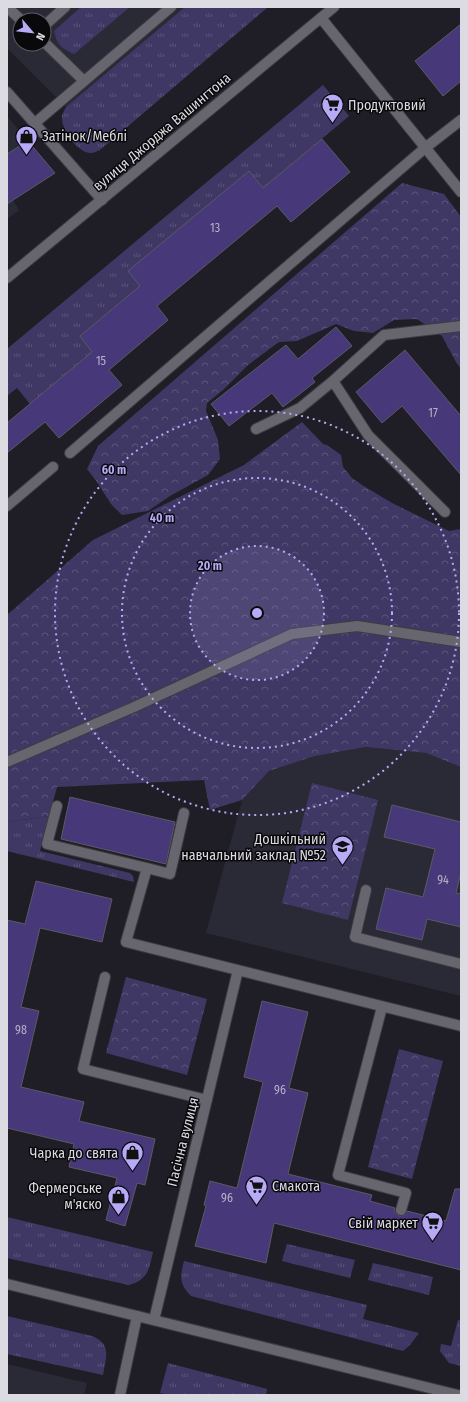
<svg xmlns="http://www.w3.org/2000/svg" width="468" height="1402" viewBox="0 0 468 1402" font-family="'Fira Sans Condensed',sans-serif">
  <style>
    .built { fill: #2a2936; fill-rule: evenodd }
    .grass { fill: url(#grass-tufts) }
    .forest { fill: url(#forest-crowns) }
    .building { fill: #47387a; stroke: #5b5a63 }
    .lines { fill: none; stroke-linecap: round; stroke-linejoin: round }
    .service-casing { stroke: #3c3b41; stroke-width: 12 }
    .pedestrian-casing { stroke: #3c3b41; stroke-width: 12 }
    .minor-casing { stroke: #3c3b41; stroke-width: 12 }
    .secondary-casing { stroke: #3c3b41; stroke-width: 12 }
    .service { stroke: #67666f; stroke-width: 10 }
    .pedestrian { stroke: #67666f; stroke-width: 10 }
    .minor { stroke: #67666f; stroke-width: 10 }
    .secondary { stroke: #67666f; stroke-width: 10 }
    .ring { fill: none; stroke: #b7abf8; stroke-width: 2; stroke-dasharray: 2 4 }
    .labels { text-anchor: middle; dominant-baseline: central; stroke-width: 3; stroke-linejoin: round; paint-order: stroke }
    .number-label { font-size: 12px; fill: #b7b2c7 }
    .poi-label { font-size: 14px; fill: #dcdbe1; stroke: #09090c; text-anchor: end }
    .street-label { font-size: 14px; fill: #dcdbe1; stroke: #09090c }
    .centre { fill: #b7abf8; stroke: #09090c; stroke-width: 2 }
    .ring-label { font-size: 12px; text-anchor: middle; font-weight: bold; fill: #b7abf8; stroke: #09090c; stroke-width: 3; stroke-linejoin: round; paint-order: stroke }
  </style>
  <defs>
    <pattern id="grass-tufts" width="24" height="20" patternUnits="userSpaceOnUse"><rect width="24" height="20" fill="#403864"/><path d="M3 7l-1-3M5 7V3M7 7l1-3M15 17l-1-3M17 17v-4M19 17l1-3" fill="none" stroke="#5b547a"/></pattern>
    <pattern id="forest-crowns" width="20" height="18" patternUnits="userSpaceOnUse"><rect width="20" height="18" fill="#403864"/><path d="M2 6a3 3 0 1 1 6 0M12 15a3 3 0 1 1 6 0" fill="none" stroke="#5b547a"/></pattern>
  </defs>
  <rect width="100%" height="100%" fill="#1f1e26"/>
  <path class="built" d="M7,7H195L72,113L7,48ZM20,20H44V44H20Z
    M7,116L55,173L13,200L19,210L7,219Z
    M366,747L426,753L461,767V996L206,933L242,800L269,771L315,756Z
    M7,1364L87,1383L84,1395H7Z"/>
  <path class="grass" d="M81,7H130L74,54C61,48 57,45 54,31Z
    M185,7H268L100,150C97,151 93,153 91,153C78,153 62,131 62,118C61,115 65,110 66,107Z
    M323,85L349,116L263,188L249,171L129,271L140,286L80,336L92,352L30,404L17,388L7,396V349Z
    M49,816L40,851L130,873L133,876L134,882L7,851V822Z
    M7,1217L153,1252C149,1269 148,1280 129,1285L7,1258Z
    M287,1244L355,1260L350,1278L282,1261Z
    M184,1261L367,1305L363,1319L419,1333L410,1345L403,1351L191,1296C179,1284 180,1277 184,1261Z
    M373,1263L433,1277L429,1295L368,1280Z
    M7,1316L92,1336C112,1344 106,1357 103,1375L7,1354Z
    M458,1320L461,1321V1366L449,1363L440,1351L441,1344L451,1346Z
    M168,1363L267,1389L266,1395H169L160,1393Z"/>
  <path class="forest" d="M402,183L444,194L461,217V369L456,362L442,336L417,319L394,320L373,333L354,331L336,324L297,341L279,342L248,365L223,390L207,403L206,411L218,440L220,459L208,475L170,496L148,511L122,515L111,504L97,482L87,469L98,446Z
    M302,422L323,444L327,445L341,455L343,467L352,478L362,485L392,503L449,531L461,529V767L426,753L366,747L315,756L269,771L242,800L210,810L204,780L57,787L49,816L7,822V615L93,540L244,465Z
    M312,783L378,800L348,920L282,903Z
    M126,977L207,999L187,1075L106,1053Z
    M399,1049L443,1061L412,1179L368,1167Z"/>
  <path class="building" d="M461,24V81L443,96L415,61Z
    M322,139L350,172L291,222L277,206L157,306L168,320L109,370L122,385L59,438L45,422L7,453V423L92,352L80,336L140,286L128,271L249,171L263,188Z
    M28,141L55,173L7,204V154Z
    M336,327L352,346L312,378L315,382L283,407L272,393L229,426L211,404L286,345L298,359Z
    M405,350L461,416V475L402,406L382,423L356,392Z
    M70,797L175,822L166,864L61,839Z
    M392,805L461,822V872L456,893L461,894V927L427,919L422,940L376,929L386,888L423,897L435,849L384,837Z
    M36,881L112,899L102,942L40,928L21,1007L39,1011L21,1087L84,1102L79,1121L155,1139L145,1185L137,1183L125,1226L106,1220L117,1178L69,1167L74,1144L7,1128V920L25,924Z
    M262,1001L308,1012L289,1088L308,1093L288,1174L372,1195L370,1201L395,1208V1212L399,1216L405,1215L407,1211L446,1221L455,1189H461V1270L274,1223L266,1263L195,1246L206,1206L204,1205L210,1181L237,1188L263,1082L244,1077Z"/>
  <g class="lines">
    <defs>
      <path id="service" d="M7,7L21,20
        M44,26L65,7
        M44,42L84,81
        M7,92L102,200
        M35,123L171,7
        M256,429L300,408L333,381
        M70,453L425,148L461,120
        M7,506L53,467
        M445,512L368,435L333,381L384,335L461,326
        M57,806L47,844L147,868L126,942L461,1026
        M147,868L170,874L184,813
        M366,890L355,937L461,964
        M105,977L83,1069L207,1100
        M382,1007L338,1175L406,1193L401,1210
        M154,1320L238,970"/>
      <path id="pedestrian" d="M7,762L134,707L292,634L357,626L461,642"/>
      <path id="minor" d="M321,18L461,192
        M120,1395L137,1316"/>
      <path id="secondary" d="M7,278L334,7
        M7,1284L458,1395"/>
    </defs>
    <use href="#service" class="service-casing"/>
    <use href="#pedestrian" class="pedestrian-casing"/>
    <use href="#minor" class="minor-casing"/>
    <use href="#secondary" class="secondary-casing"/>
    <use href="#service" class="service"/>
    <use href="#pedestrian" class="pedestrian"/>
    <use href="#minor" class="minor"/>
    <use href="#secondary" class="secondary"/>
  </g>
  <circle cx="257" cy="613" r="67" fill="#b7abf8" fill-opacity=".12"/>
  <g class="ring">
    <circle cx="257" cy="613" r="67"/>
    <circle cx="257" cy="613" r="135"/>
    <circle cx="257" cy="613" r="202"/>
  </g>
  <defs>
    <symbol id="supermarket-pin" viewBox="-11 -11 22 30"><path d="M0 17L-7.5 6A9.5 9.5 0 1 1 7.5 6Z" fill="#b7abf8" stroke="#09090c"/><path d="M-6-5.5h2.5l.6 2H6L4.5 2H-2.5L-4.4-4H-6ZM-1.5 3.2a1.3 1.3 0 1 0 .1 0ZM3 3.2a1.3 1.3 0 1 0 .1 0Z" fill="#111"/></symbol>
    <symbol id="shop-pin" viewBox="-11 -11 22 30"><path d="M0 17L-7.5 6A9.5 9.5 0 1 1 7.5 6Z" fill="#b7abf8" stroke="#09090c"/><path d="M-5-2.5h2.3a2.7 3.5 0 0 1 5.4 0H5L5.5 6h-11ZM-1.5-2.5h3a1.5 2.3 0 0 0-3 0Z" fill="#111"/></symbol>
    <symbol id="school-pin" viewBox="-11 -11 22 30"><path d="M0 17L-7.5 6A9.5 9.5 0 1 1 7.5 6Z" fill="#b7abf8" stroke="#09090c"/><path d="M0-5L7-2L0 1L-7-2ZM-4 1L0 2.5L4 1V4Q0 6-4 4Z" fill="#111"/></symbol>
  </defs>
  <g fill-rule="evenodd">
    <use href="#supermarket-pin" x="320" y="92" width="25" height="34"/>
    <use href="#shop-pin" x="14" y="124" width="25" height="34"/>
    <use href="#school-pin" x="330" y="834" width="25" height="34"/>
    <use href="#shop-pin" x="120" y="1140" width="25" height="34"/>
    <use href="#supermarket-pin" x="244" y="1174" width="25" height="34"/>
    <use href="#shop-pin" x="106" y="1184" width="25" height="34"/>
    <use href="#supermarket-pin" x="420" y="1210" width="25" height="34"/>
  </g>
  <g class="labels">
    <g class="number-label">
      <text x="215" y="228">13</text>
      <text x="101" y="361">15</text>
      <text x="433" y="413">17</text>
      <text x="443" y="880">94</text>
      <text x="21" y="1030">98</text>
      <text x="280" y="1090">96</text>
      <text x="227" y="1198">96</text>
    </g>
    <g class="poi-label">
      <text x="348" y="105" text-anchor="start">Продуктовий</text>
      <text x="42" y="136" text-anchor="start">Затінок/Меблі</text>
      <text x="326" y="839">Дошкільний<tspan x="326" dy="16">навчальний заклад №52</tspan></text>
      <text x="118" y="1153">Чарка до свята</text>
      <text x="272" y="1186" text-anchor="start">Смакота</text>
      <text x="102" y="1188">Фермерське<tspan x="102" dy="16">м'яско</tspan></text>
      <text x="418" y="1223">Свій маркет</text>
    </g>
    <g class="street-label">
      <text transform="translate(162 132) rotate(-40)">вулиця Джорджа Вашингтона</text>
      <text transform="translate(183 1142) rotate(-76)">Пасічна вулиця</text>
    </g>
  </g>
  <circle cx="257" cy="613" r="6" class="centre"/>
  <g class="ring-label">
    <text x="114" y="474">60 m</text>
    <text x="162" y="522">40 m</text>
    <text x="210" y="570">20 m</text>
  </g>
  <rect width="468" height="1402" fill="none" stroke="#dcdbe1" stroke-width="16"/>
  <g transform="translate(32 32) rotate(118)"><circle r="19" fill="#09090c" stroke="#5d5d61"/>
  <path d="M0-3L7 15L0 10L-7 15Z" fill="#b7abf8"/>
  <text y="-6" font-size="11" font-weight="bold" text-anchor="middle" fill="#dcdbe1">N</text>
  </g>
</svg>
